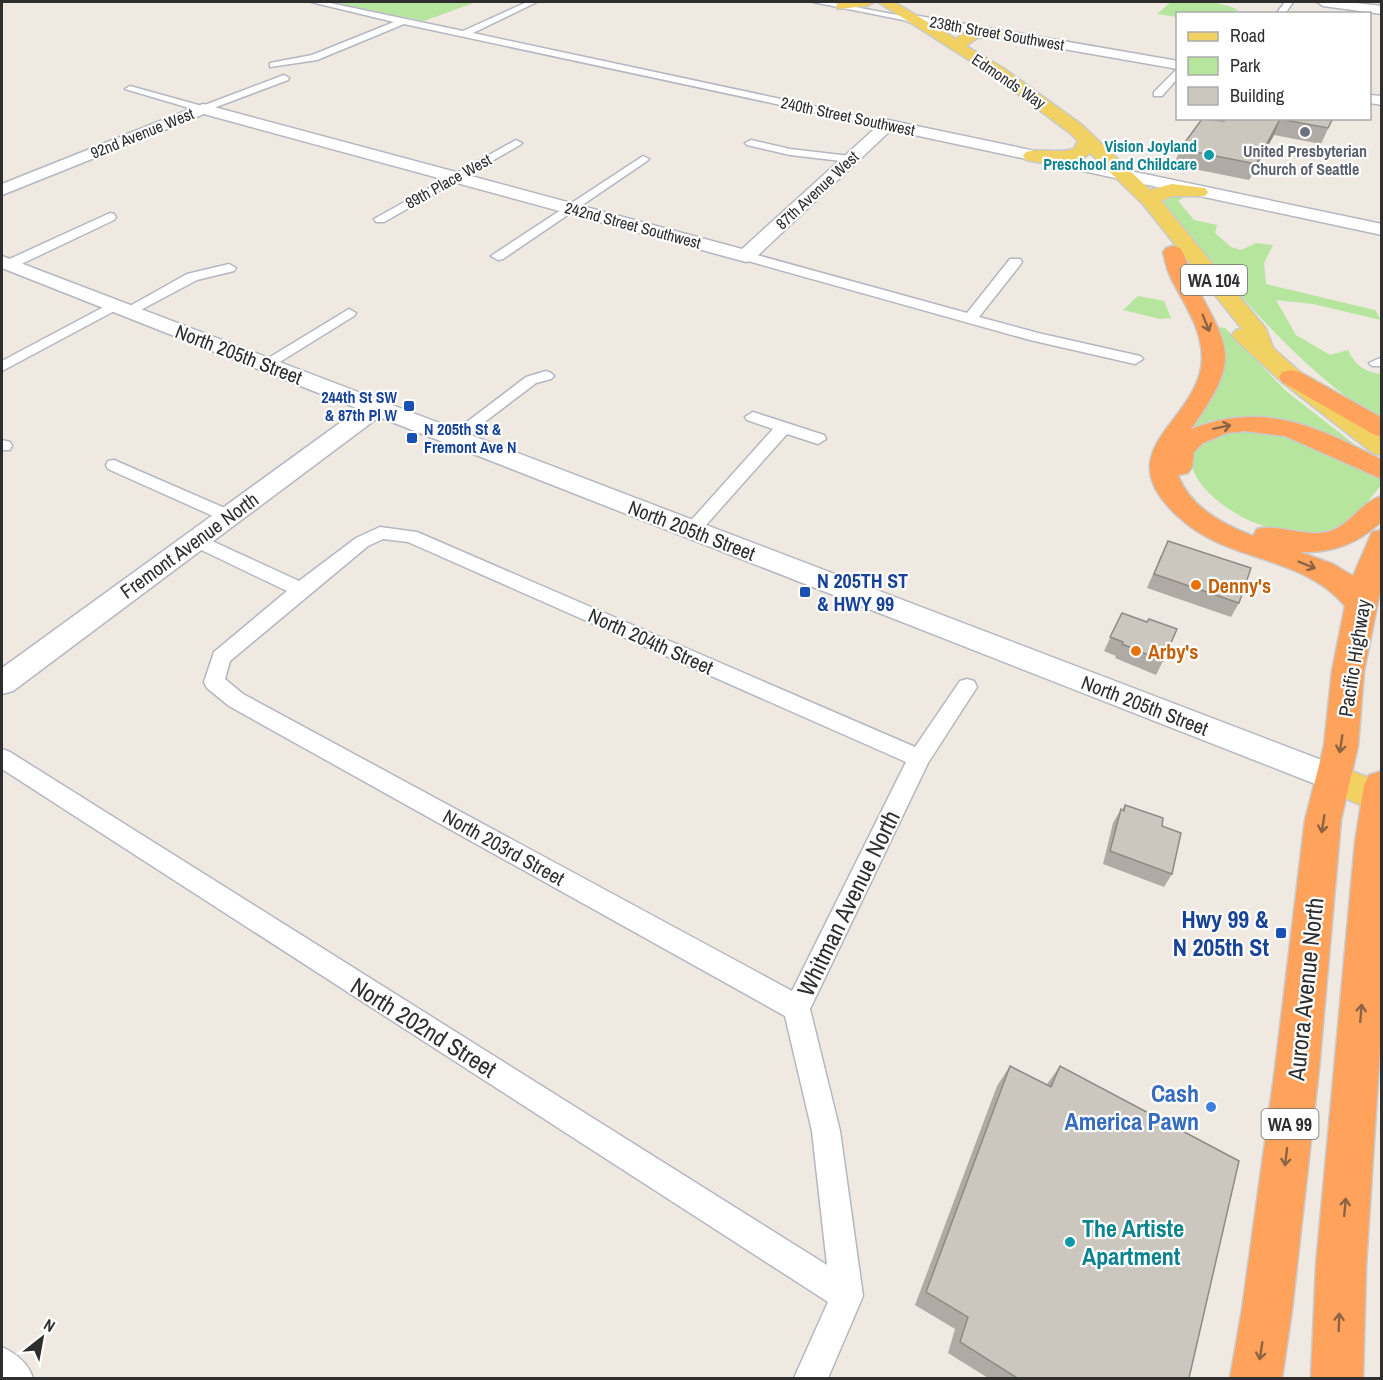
<svg xmlns="http://www.w3.org/2000/svg" width="1383" height="1380" viewBox="0 0 1383 1380" font-family="'Archivo Narrow',sans-serif">
  <style>
    .green { fill: #b6e59e }
    .lines { fill: none; stroke-linecap: round; stroke-linejoin: round }
    .street-casing { stroke: #b4b7c1; stroke-width: 3 }
    .secondary-casing { stroke: #b4b7c1; stroke-width: 3 }
    .primary-casing { stroke: #c9c9c9; stroke-width: 3 }
    .highway-casing { stroke: #c9c9c9; stroke-width: 3 }
    .street { fill: #fff; fill-rule: evenodd }
    .secondary { fill: #fff; fill-rule: evenodd }
    .primary { fill: #f2d163; fill-rule: evenodd }
    .highway { fill: #ffa35c; fill-rule: evenodd }
    .wall { fill: #afaba4 }
    .shaded-wall { fill: #8e8b86 }
    .building { fill: #cbc7bf; stroke: #8e8b86; stroke-width: 1.5 }
    .oneway { stroke: #8c6343 }
    .worship-dot { fill: #6b7280; stroke: #fff; stroke-width: 2 }
    .culture-dot { fill: #0f9aa8; stroke: #fff; stroke-width: 2 }
    .transit-dot { fill: #1a4fb4; stroke: #fff; stroke-width: 2 }
    .food-dot { fill: #e8710a; stroke: #fff; stroke-width: 2 }
    .shop-dot { fill: #3f7fe0; stroke: #fff; stroke-width: 2 }
    .labels { text-anchor: middle; dominant-baseline: central; stroke-width: 4.5; stroke-linejoin: round; paint-order: stroke }
    .far-street-label { font-size: 16px; fill: #2e2e2e; stroke: #fff }
    .far-culture-label { font-size: 16px; font-weight: bold; fill: #0d838f; stroke: #fff; text-anchor: end }
    .far-worship-label { font-size: 16px; font-weight: bold; fill: #5b616d; stroke: #fff }
    .far-transit-label { font-size: 16px; font-weight: bold; fill: #164399; stroke: #fff; text-anchor: end }
    .shield { fill: #fff; stroke: #6d6d6d; stroke-width: 1.5 }
    .shield-label { font-size: 18px; font-weight: bold; fill: #2e2e2e }
    .street-label { font-size: 20px; fill: #2e2e2e; stroke: #fff }
    .transit-label { font-size: 20px; font-weight: bold; fill: #164399; stroke: #fff; text-anchor: start }
    .food-label { font-size: 20px; font-weight: bold; fill: #c56008; stroke: #fff; text-anchor: start }
    .near-street-label { font-size: 24px; fill: #2e2e2e; stroke: #fff }
    .near-transit-label { font-size: 24px; font-weight: bold; fill: #164399; stroke: #fff; text-anchor: end }
    .near-shop-label { font-size: 24px; font-weight: bold; fill: #366cbe; stroke: #fff; text-anchor: end }
    .near-culture-label { font-size: 24px; font-weight: bold; fill: #0d838f; stroke: #fff; text-anchor: start }
  </style>
  <rect width="100%" height="100%" fill="#efe9e1"/>
  <path class="green" d="M331,2H476L424,21Z
    M1171,2C1193,1 1220,0 1238,10L1230,13L1178,14L1177,17L1157,14Z
    M1176,195H1187L1178,201L1194,220L1217,225L1215,233L1231,247L1241,250L1256,243L1273,245L1264,263L1266,284L1375,310L1381,320L1313,304L1276,300L1296,335L1330,355L1348,350C1355,365 1364,372 1381,374V421C1294,366 1231,284 1164,207L1165,199Z
    M1138,296L1164,301L1171,318L1160,319L1123,310Z
    M1218,327L1225,328L1286,391L1354,444C1342,444 1329,438 1318,435C1274,422 1230,406 1187,431Z
    M1240,430L1285,433L1381,477V485C1370,498 1356,520 1339,527C1315,538 1277,532 1253,522C1227,512 1161,466 1209,438C1218,433 1230,432 1240,430Z"/>
  <g class="lines">
    <defs>
      <path id="street" d="M311,2H325L463,31L527,2H537L473,33L888,122L893,125L888,128L404,24L317,60L270,67V63L312,55L394,22Z
        M813,2H829L918,19L913,22Z
        M1285,2H1293L1285,14H1276Z
        M1178,68V78L1162,96H1154V92Z
        M284,75L289,78L288,80L203,112L125,89L130,86L202,106Z
        M516,140L522,143L520,145L384,222H376L374,219Z
        M751,140L790,149L850,156L856,159L850,162L790,155L747,145L745,143Z
        M643,156L649,159L647,161L503,259L498,260L491,256Z
        M110,213L114,214L116,217L114,220L13,268L8,269L2,265L3,262Z
        M746,252L967,313L1010,259H1020L1022,262L1020,265L979,317L1038,333L1140,356L1143,359L1135,364L1030,340L741,259L739,256L741,253Z
        M229,264L236,268L234,271L197,280L133,314L128,315L121,311L187,274Z
        M113,302L120,306L118,309L2,371V361Z
        M349,309L356,313L354,316L270,368L265,370L257,365Z
        M1382,357V366H1372L1369,363Z
        M546,371L551,373L554,376L551,379L536,383L461,440L455,442L447,437L526,377Z
        M753,412L824,435L826,439L818,444L787,434L698,534H686L683,530L686,526L773,429L747,420L745,417Z
        M2,440L10,442L12,446L10,450H2Z
        M114,460L234,512L237,516L234,520H222L108,469L106,465L108,461Z
        M380,527L417,532L915,747L960,681L967,679L974,681L977,687L928,763L810,1009L840,1131L863,1296L828,1378H794L828,1302L2,769V749L10,752L827,1265L812,1131L785,1016L229,706L207,688L204,682L214,652L287,591L189,544L186,540L189,536H201L299,581L356,538ZM383,539L408,542L906,762L792,991L243,694L225,679L230,661L368,546Z
        M2,1347C17,1354 28,1363 33,1378H2Z"/>
      <path id="secondary" d="M1317,2H1347L1382,6V14L1323,6Z
        M913,15L1178,61V69L908,22L907,19L908,16Z
        M1370,95L1382,96V105L1370,103Z
        M203,104L742,249L882,122L888,120L1382,224V235L891,130L753,260L746,262L204,114L2,195V184Z
        M2,256L1345,769L1350,778L1345,787L1334,791L1323,787L379,417L13,691L2,694V668L359,409L2,268Z"/>
      <path id="primary" d="M845,2H874L867,6L838,9L836,6L838,3Z
        M878,2H894L956,39C968,28 986,26 1001,30L1003,33L1001,36L977,38L966,46L1003,68L1082,125L1150,190L1172,184L1205,188L1208,192L1205,196H1172L1161,201L1266,329L1273,348L1300,372L1382,434V455L1373,453L1282,382L1236,340L1232,335L1236,330L1242,329L1143,204L1090,153C1076,167 1043,164 1026,160L1023,156L1026,152C1041,148 1058,154 1074,149L1078,141L1070,133L991,74Z
        M1334,764L1382,783V814L1321,788L1316,778L1321,768Z"/>
      <path id="highway" d="M1173,246L1180,248C1187,257 1187,268 1192,278C1230,350 1242,357 1191,429C1264,401 1316,426 1382,460V479L1285,436L1245,431L1227,433L1203,443L1194,452L1192,467L1188,473L1178,475C1190,507 1222,524 1253,536L1257,529C1278,524 1303,537 1327,532C1350,527 1360,502 1382,496V521C1358,544 1332,553 1300,552L1333,564L1353,576L1372,532L1382,530V582L1364,671L1358,746L1341,820L1319,1069L1292,1310L1282,1378H1230L1242,1310L1275,1069L1305,820L1324,746L1332,671L1345,606C1304,556 1229,562 1182,520C1100,449 1201,423 1202,358C1202,328 1184,304 1171,278C1167,270 1165,261 1163,252L1166,248Z
        M1291,370L1300,372L1382,418V437L1373,434L1282,382L1279,377L1282,372Z
        M1382,771V1017L1366,1266L1363,1378H1311L1316,1266L1355,843L1364,785L1369,775Z"/>
    </defs>
    <use href="#street" class="street-casing"/>
    <use href="#secondary" class="secondary-casing"/>
    <use href="#primary" class="primary-casing"/>
    <use href="#highway" class="highway-casing"/>
    <use href="#street" class="street"/>
    <use href="#secondary" class="secondary"/>
    <use href="#primary" class="primary"/>
    <use href="#highway" class="highway"/>
  </g>
  <path class="wall" d="M1225,118H1333L1321,144L1274,135L1249,180L1174,165L1180,149L1224,121Z
    M1161,555L1239,603L1231,617L1147,588Z
    M1122,613L1163,661L1156,675L1115,658L1116,656L1104,651Z
    M1125,805L1162,826L1172,874L1164,887L1103,864L1113,823L1121,809L1122,810Z
    M1010,1066L1047,1084L1060,1066L1189,1378H988L948,1353L955,1329L915,1305L997,1086Z"/>
  <path class="shaded-wall" d="M1280,119L1274,135L1249,180L1256,164Z"/>
  <path class="building" d="M1225,118H1333L1328,128L1280,119L1256,164L1180,149L1202,119L1224,121Z
    M1168,541L1251,568L1239,603L1154,574Z
    M1122,613L1147,622L1149,619L1177,629L1163,661L1122,644L1123,642L1110,637Z
    M1125,805L1163,818L1162,826L1181,833L1172,874L1110,851L1121,809L1124,811Z
    M1010,1066L1051,1087L1060,1066L1239,1161L1189,1378H1017L960,1342L968,1317L926,1292Z"/>
  <defs><path id="oneway-shaft" d="M-6 0H5M1.5-3L5.5 0L1.5 3" fill="none" stroke-width="1.6" stroke-linecap="round" stroke-linejoin="round" transform="scale(1.5)"/></defs>
  <g class="oneway">
    <use href="#oneway-shaft" transform="translate(1206 323) rotate(68)"/>
    <use href="#oneway-shaft" transform="translate(1222 427) rotate(-12)"/>
    <use href="#oneway-shaft" transform="translate(1307 565) rotate(22)"/>
    <use href="#oneway-shaft" transform="translate(1341 744) rotate(99)"/>
    <use href="#oneway-shaft" transform="translate(1323 824) rotate(99)"/>
    <use href="#oneway-shaft" transform="translate(1361 1013) rotate(-85)"/>
    <use href="#oneway-shaft" transform="translate(1286 1157) rotate(97)"/>
    <use href="#oneway-shaft" transform="translate(1345 1207) rotate(-85)"/>
    <use href="#oneway-shaft" transform="translate(1339 1322) rotate(-88)"/>
    <use href="#oneway-shaft" transform="translate(1261 1351) rotate(99)"/>
  </g>
  <circle class="worship-dot" cx="1305" cy="132" r="6"/>
  <g class="culture-dot">
    <circle cx="1209" cy="155" r="6"/>
    <circle cx="1070" cy="1242" r="6"/>
  </g>
  <g class="transit-dot">
    <rect x="403" y="400" width="12" height="12" rx="3"/>
    <rect x="406" y="432" width="12" height="12" rx="3"/>
    <rect x="799" y="586" width="12" height="12" rx="3"/>
    <rect x="1275" y="927" width="12" height="12" rx="3"/>
  </g>
  <g class="food-dot">
    <circle cx="1196" cy="585" r="6"/>
    <circle cx="1136" cy="651" r="6"/>
  </g>
  <circle class="shop-dot" cx="1211" cy="1107" r="6"/>
  <g class="labels">
    <g class="far-street-label">
      <text transform="translate(997 33) rotate(10)">238th Street Southwest</text>
      <text transform="translate(1009 81) rotate(34)">Edmonds Way</text>
      <text transform="translate(848 116) rotate(12)">240th Street Southwest</text>
      <text transform="translate(142 133) rotate(-22)">92nd Avenue West</text>
      <text transform="translate(448 181) rotate(-29)">89th Place West</text>
      <text transform="translate(817 190) rotate(-43)">87th Avenue West</text>
      <text transform="translate(633 225) rotate(15)">242nd Street Southwest</text>
    </g>
    <g class="far-culture-label">
      <text x="1197" y="146">Vision Joyland<tspan x="1197" dy="18">Preschool and Childcare</tspan></text>
    </g>
    <g class="far-worship-label">
      <text x="1305" y="151">United Presbyterian<tspan x="1305" dy="18">Church of Seattle</tspan></text>
    </g>
    <g class="far-transit-label">
      <text x="397" y="397">244th St SW<tspan x="397" dy="18">&amp; 87th Pl W</tspan></text>
      <text x="424" y="429" text-anchor="start">N 205th St &amp;<tspan x="424" dy="18">Fremont Ave N</tspan></text>
    </g>
    <g class="shield">
      <rect x="1181" y="265" width="66" height="30" rx="4.5"/>
      <rect x="1261.5" y="1109" width="57" height="30" rx="4.5"/>
    </g>
    <g class="shield-label">
      <text x="1214" y="280">WA 104</text>
      <text x="1290" y="1124">WA 99</text>
    </g>
    <g class="street-label">
      <text transform="translate(239 354) rotate(21)">North 205th Street</text>
      <text transform="translate(692 530) rotate(21)">North 205th Street</text>
      <text transform="translate(189 545) rotate(-36)">Fremont Avenue North</text>
      <text transform="translate(651 641) rotate(24)">North 204th Street</text>
      <text transform="translate(1354 658) rotate(-81)">Pacific Highway</text>
      <text transform="translate(1145 705) rotate(21)">North 205th Street</text>
      <text transform="translate(504 847) rotate(29)">North 203rd Street</text>
    </g>
    <g class="transit-label">
      <text x="817" y="580">N 205TH ST<tspan x="817" dy="23">&amp; HWY 99</tspan></text>
    </g>
    <g class="food-label">
      <text x="1208" y="585">Denny's</text>
      <text x="1148" y="651">Arby's</text>
    </g>
    <g class="near-street-label">
      <text transform="translate(848 903) rotate(-64)">Whitman Avenue North</text>
      <text transform="translate(1305 989) rotate(-84)">Aurora Avenue North</text>
      <text transform="translate(424 1027) rotate(32)">North 202nd Street</text>
    </g>
    <g class="near-transit-label">
      <text x="1269" y="919">Hwy 99 &amp;<tspan x="1269" dy="28">N 205th St</tspan></text>
    </g>
    <g class="near-shop-label">
      <text x="1199" y="1093">Cash<tspan x="1199" dy="28">America Pawn</tspan></text>
    </g>
    <g class="near-culture-label">
      <text x="1082" y="1228">The Artiste<tspan x="1082" dy="28">Apartment</tspan></text>
    </g>
  </g>
  <rect width="1383" height="1380" fill="none" stroke="#2e2e2e" stroke-width="6"/>
  <rect x="1176" y="12" width="195" height="108" fill="#ffffff" stroke="#ababab" stroke-width="1.5"/>
  <rect x="1188" y="32" width="30" height="9" fill="#f2d163" stroke="#ababab" stroke-width="1.5"/>
  <text x="1230" y="42" font-size="18" fill="#2e2e2e">Road</text>
  <rect x="1188" y="57" width="30" height="18" fill="#b6e59e" stroke="#ababab" stroke-width="1.5"/>
  <text x="1230" y="72" font-size="18" fill="#2e2e2e">Park</text>
  <rect x="1188" y="87" width="30" height="18" fill="#cbc7bf" stroke="#ababab" stroke-width="1.5"/>
  <text x="1230" y="102" font-size="18" fill="#2e2e2e">Building</text>
  <g transform="translate(42 1338) rotate(31)" stroke="#ffffff" stroke-width="4.5" paint-order="stroke">
  <path d="M0-4.5L10 22L0 15L-10 22Z" fill="#2e2e2e"/>
  <text y="-9" font-size="16" font-weight="bold" text-anchor="middle" fill="#2e2e2e">N</text>
  </g>
</svg>
